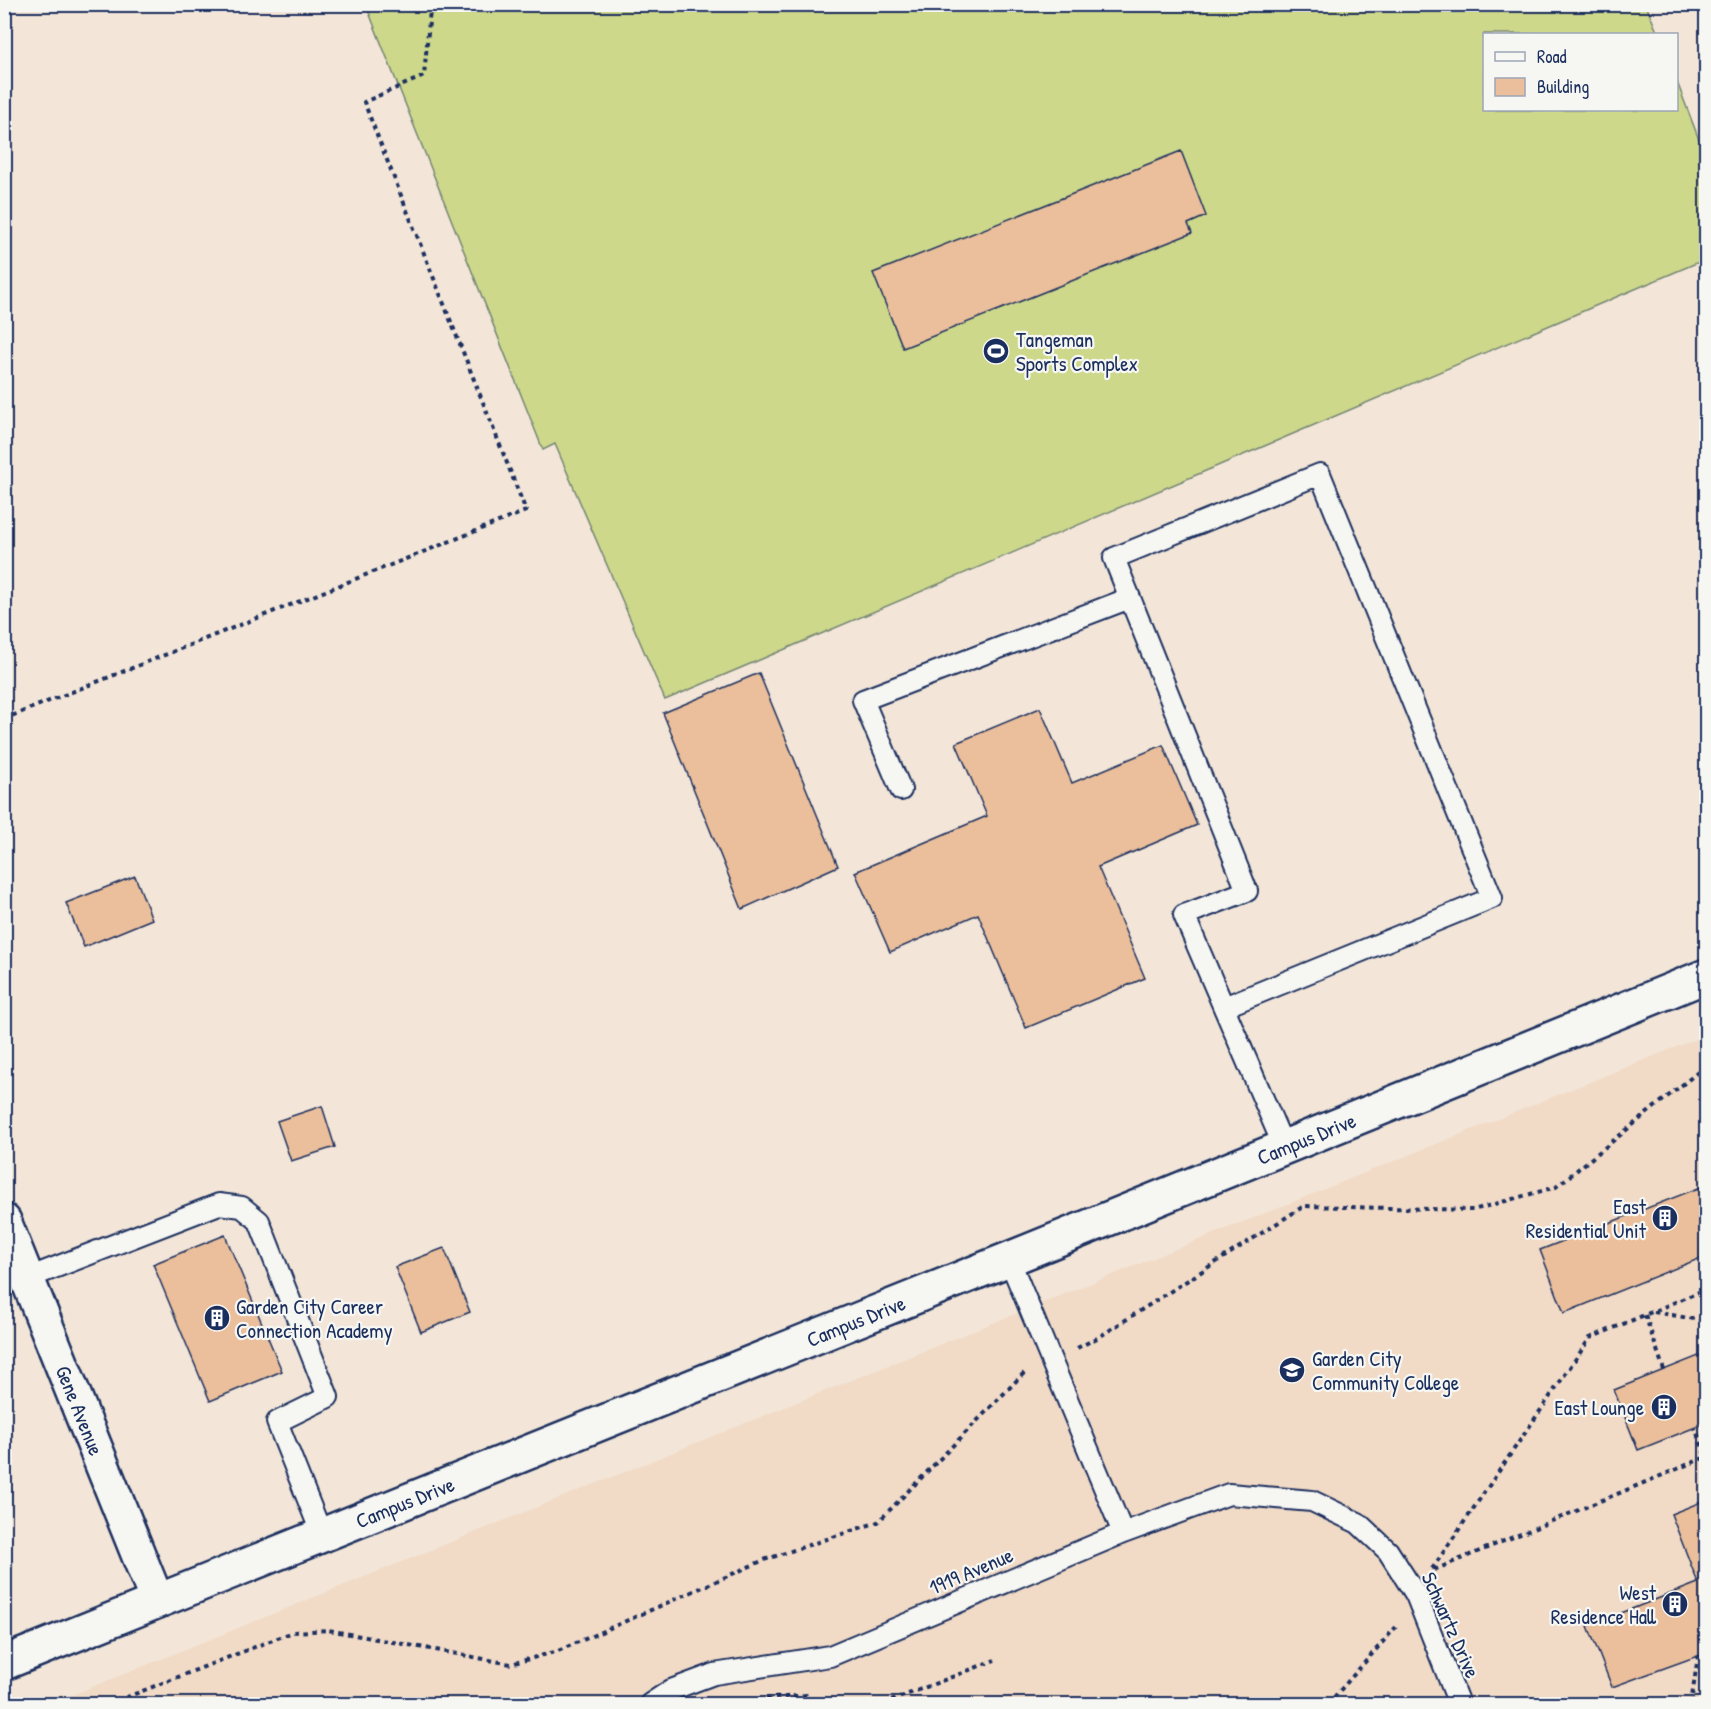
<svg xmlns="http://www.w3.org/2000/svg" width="1711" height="1709" viewBox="0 0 1711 1709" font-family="'Patrick Hand',sans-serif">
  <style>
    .built { fill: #f1dac6 }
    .pitch { fill: #cdd88b; stroke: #748474; stroke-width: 1.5 }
    .building { fill: #ebbf9b; stroke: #1b2f5e; stroke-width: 1.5 }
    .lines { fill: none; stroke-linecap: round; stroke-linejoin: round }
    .lane-casing { stroke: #1b2f5e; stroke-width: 24 }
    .street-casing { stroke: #1b2f5e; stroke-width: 38 }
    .secondary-casing { stroke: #1b2f5e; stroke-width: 38 }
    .path { stroke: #1b2f5e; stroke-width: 4; stroke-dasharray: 4.5 4.5; stroke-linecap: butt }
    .lane { stroke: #f6f6f2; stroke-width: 20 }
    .street { stroke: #f6f6f2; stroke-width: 33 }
    .secondary { stroke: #f6f6f2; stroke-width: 33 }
    .labels { text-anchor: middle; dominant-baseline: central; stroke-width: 4.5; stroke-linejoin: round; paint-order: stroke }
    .poi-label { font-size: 21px; fill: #1b2f5e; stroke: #f6f6f2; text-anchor: start }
    .street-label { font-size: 21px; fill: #1b2f5e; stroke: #f6f6f2 }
  </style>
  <rect width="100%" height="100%" fill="#f3e6d8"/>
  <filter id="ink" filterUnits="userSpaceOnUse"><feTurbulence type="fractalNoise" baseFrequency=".0167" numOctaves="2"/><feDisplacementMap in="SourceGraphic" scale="12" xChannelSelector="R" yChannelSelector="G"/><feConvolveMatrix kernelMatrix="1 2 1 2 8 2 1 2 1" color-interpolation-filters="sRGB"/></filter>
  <g filter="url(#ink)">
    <path class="built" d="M1706,1035V1704H50Z"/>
    <path class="pitch" d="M366,5H1646L1658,34H1484V110H1676L1677,82L1706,158V259L665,700L555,444L543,450Z"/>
    <path class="building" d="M1181,151L1206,216L1188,224L1192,233L903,348L873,273Z
      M759,673L838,866L742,909L663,713Z
      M1040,708L1072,783L1163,745L1197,825L1098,867L1145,978L1026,1028L978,914L890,952L855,872L987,816L956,743Z
      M135,876L152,919L84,947L66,903Z
      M322,1106L335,1147L291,1161L277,1121Z
      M1706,1185V1256L1564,1313L1540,1250Z
      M225,1235L282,1371L210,1401L153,1264Z
      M444,1248L470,1312L421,1332L395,1267Z
      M1706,1353V1423L1638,1450L1614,1390Z
      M1706,1500V1653L1612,1687L1588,1626L1698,1583L1671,1514Z"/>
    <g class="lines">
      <defs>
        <path id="lane" d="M1130,598L1114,558L1320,474L1492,898L1224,1007
          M901,790L863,700L1130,598L1247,891L1184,915L1284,1147
          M1009,1259L1123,1533
          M28,1278L219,1204L242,1207L259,1221L328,1397L277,1422L322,1535
          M650,1704L671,1690L714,1674L830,1656L1123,1533L1229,1494L1312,1501L1358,1523L1388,1551L1416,1595L1459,1704"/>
        <g id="street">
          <path id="s1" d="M4,1221L157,1601"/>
        </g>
        <g id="secondary">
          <path id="s2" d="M4,1663L1009,1259L1706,976"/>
        </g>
      </defs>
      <use href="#lane" class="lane-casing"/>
      <use href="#street" class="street-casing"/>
      <use href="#secondary" class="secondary-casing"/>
      <path class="path" d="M4,719L526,511L364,102L424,76L430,10L429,4
        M1654,1312L1706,1321
        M1645,1315L1664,1370
        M1077,1348L1099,1337L1304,1206L1473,1210L1556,1187L1698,1072L1706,1069
        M1432,1569L1590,1338L1706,1289
        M1434,1570L1706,1457L1695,1428
        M757,1700L806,1695L809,1704
        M109,1704L293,1632L328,1630L511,1664L558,1651L764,1560L878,1522L1024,1373
        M733,1704L749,1701
        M883,1704L995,1660
        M1328,1704L1396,1627
        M1691,1704L1698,1656"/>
      <use href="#lane" class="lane"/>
      <use href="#street" class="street"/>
      <use href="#secondary" class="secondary"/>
    </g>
  </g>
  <defs>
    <symbol id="stadium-disc" viewBox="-11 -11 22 22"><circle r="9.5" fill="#1b2f5e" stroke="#f6f6f2"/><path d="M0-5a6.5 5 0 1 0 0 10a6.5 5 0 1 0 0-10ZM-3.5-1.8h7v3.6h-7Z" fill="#fff"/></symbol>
    <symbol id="building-disc" viewBox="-11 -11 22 22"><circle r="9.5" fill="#1b2f5e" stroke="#f6f6f2"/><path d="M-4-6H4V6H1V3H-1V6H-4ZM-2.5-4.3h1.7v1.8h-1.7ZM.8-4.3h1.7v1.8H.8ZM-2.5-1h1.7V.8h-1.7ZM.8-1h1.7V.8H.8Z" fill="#fff"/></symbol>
    <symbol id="university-disc" viewBox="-11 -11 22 22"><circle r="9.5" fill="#1b2f5e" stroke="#f6f6f2"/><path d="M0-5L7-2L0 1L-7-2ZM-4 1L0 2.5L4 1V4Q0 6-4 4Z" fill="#fff"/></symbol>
  </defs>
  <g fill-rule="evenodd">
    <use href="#stadium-disc" x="981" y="336" width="30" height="30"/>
    <use href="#building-disc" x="1650" y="1203" width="30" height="30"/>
    <use href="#building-disc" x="202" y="1303" width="30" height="30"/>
    <use href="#university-disc" x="1277" y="1355" width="30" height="30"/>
    <use href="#building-disc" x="1649" y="1392" width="30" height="30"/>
    <use href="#building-disc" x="1660" y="1589" width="30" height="30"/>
  </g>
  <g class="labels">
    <g class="poi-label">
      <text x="1016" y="339">Tangeman<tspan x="1016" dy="24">Sports Complex</tspan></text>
      <text x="1646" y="1206" text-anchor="end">East<tspan x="1646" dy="24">Residential Unit</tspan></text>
      <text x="236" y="1306">Garden City Career<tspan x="236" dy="24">Connection Academy</tspan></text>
      <text x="1312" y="1358">Garden City<tspan x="1312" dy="24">Community College</tspan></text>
      <text x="1644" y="1407" text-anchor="end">East Lounge</text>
      <text x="1656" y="1592" text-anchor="end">West<tspan x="1656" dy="24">Residence Hall</tspan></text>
    </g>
    <g class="street-label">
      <text stroke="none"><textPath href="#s2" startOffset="1404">Campus Drive</textPath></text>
      <text stroke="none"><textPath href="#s2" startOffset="918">Campus Drive</textPath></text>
      <text stroke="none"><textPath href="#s1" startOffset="204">Gene Avenue</textPath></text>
      <text stroke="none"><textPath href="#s2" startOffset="432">Campus Drive</textPath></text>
      <text transform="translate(971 1571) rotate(-23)">1919 Avenue</text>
      <text transform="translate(1451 1625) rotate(66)">Schwartz Drive</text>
    </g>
  </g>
  <rect width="1711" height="1709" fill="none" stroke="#f6f6f2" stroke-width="24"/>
  <rect x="12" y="12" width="1687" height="1685" fill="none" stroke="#1b2f5e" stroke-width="2" filter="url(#ink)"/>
  <rect x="1483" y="33" width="195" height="78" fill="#f6f6f2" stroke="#9ea6b7" stroke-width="1.5"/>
  <rect x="1495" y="52" width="30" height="9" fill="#f6f6f2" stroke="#9ea6b7" stroke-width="1.5"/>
  <text x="1537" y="63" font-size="18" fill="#1b2f5e">Road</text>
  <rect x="1495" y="78" width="30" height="18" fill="#ebbf9b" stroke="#9ea6b7" stroke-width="1.5"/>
  <text x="1537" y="93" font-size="18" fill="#1b2f5e">Building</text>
</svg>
